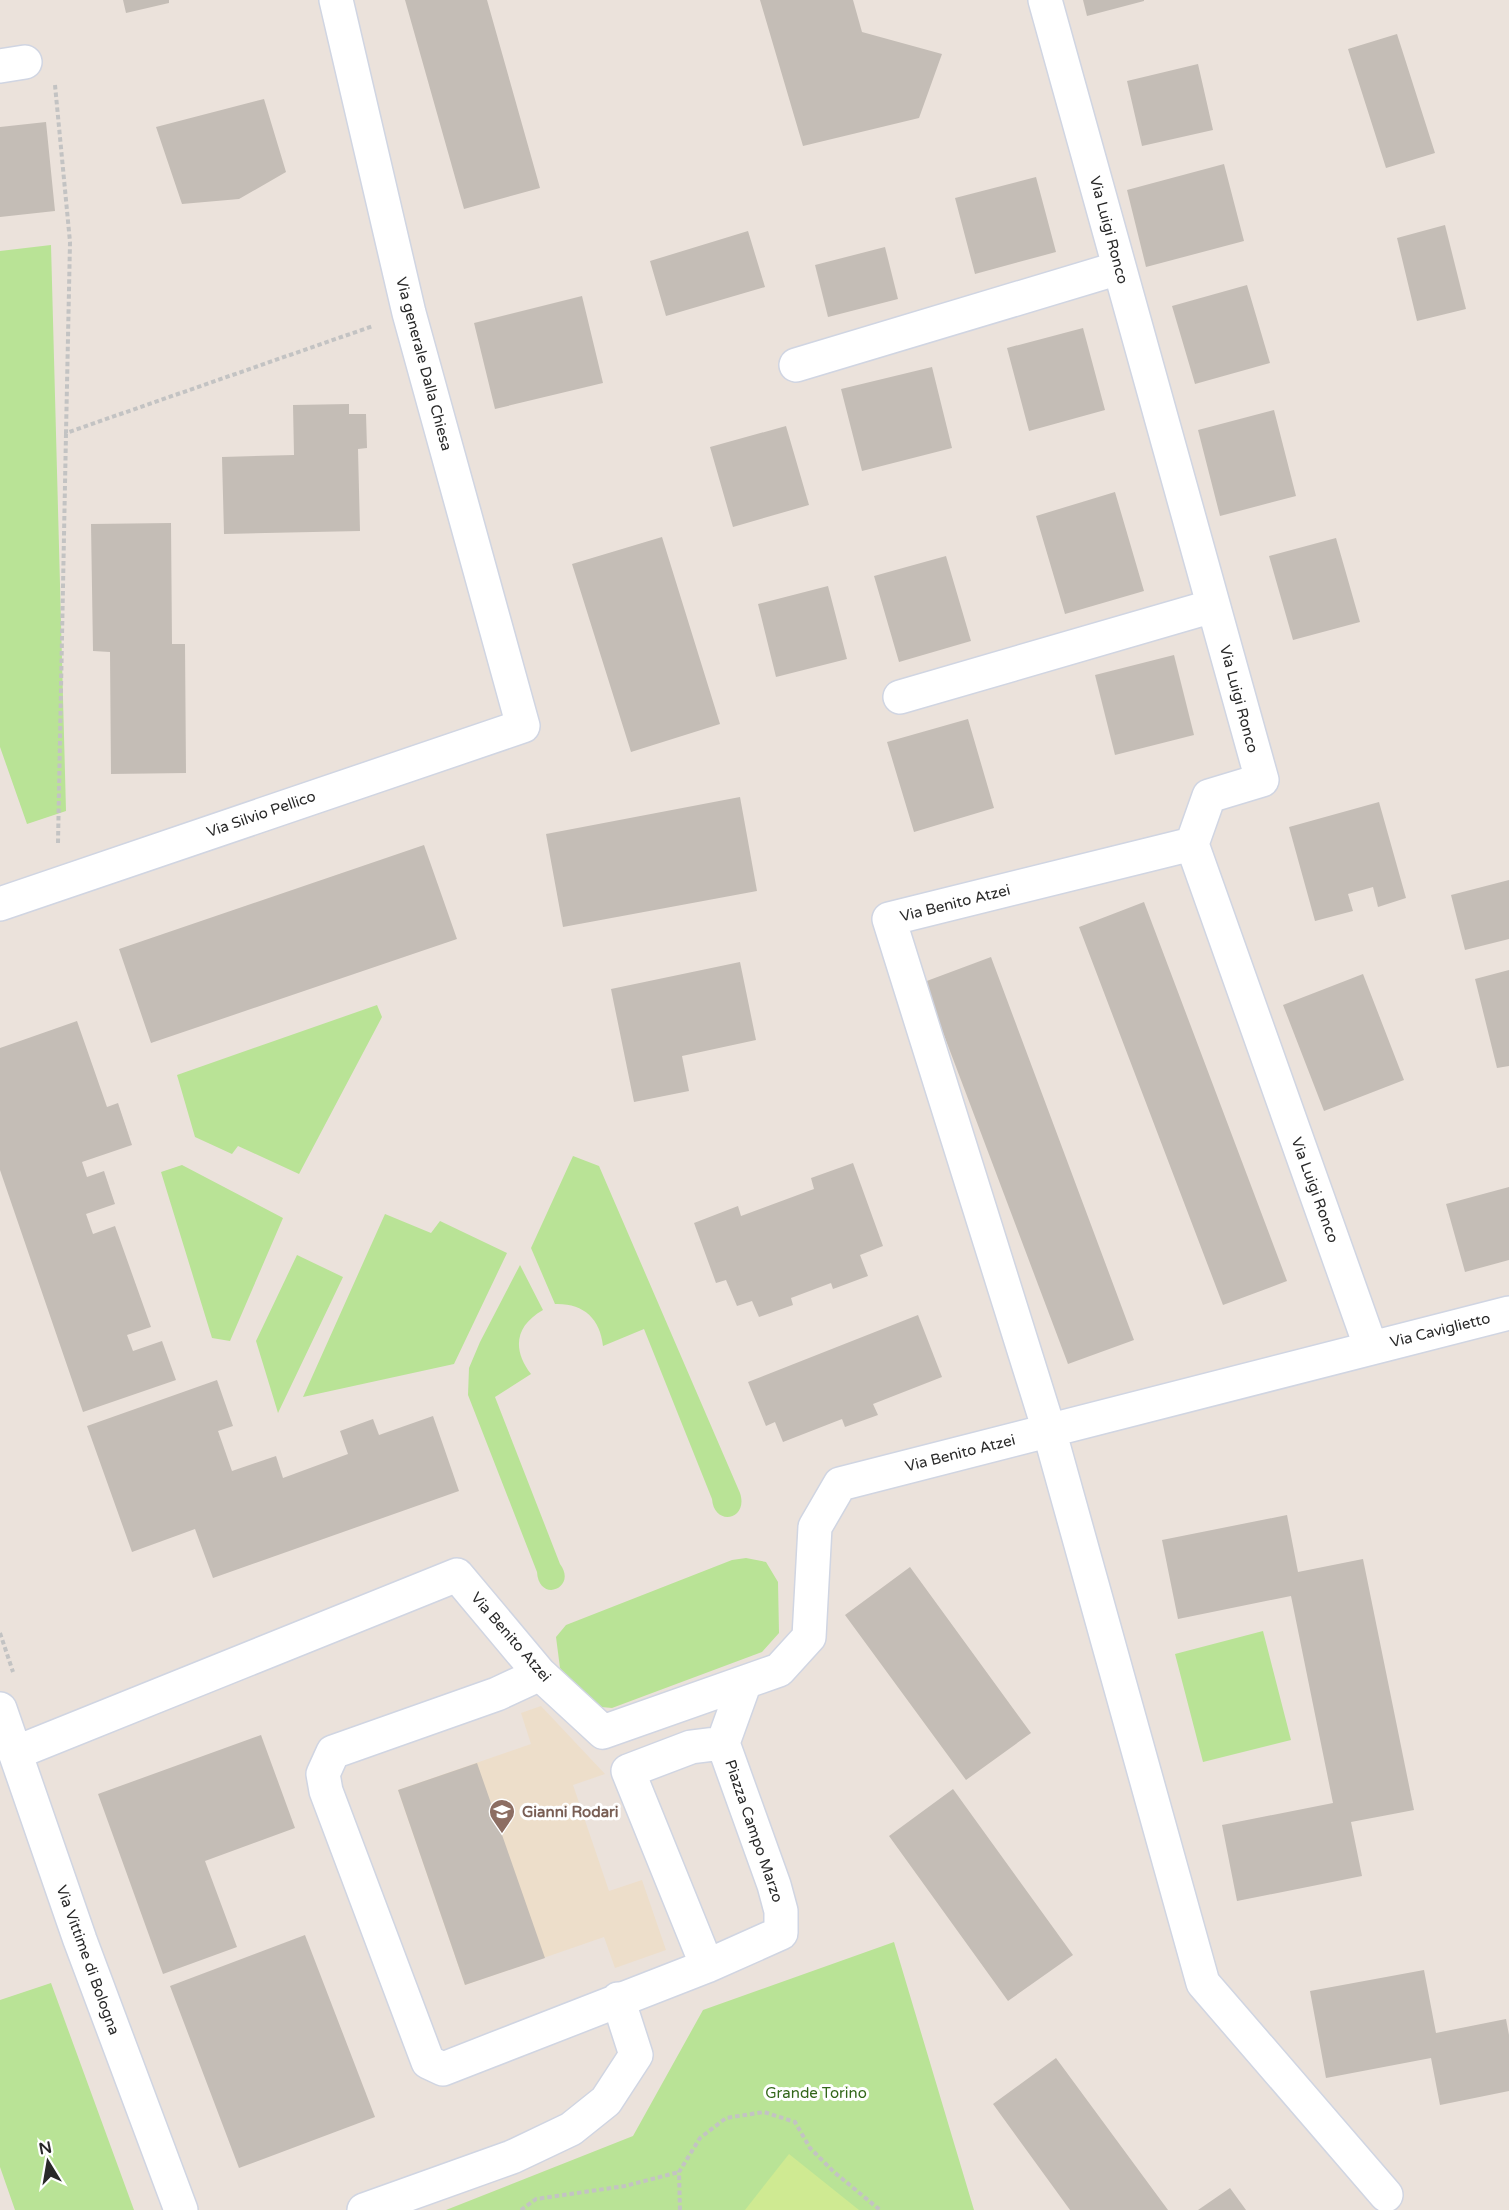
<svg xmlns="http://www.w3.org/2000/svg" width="1509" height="2210" viewBox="0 0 1509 2210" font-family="'Varela Round',sans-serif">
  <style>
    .education { fill: #eddeca }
    .green { fill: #b9e396 }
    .pitch { fill: #cfea92 }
    .building { fill: #c4bdb6 }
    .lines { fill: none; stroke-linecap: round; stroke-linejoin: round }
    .minor-casing { stroke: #d0d5e2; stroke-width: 36 }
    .path { stroke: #c3c3c3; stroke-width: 4; stroke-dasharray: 4.5 3; stroke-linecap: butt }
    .minor { stroke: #fff; stroke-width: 33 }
    .labels { text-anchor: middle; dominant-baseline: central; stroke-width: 6; stroke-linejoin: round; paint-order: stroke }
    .street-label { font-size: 15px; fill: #292929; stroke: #fff }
    .education-label { font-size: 15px; font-weight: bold; fill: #785e54; stroke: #fff; text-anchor: start }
    .park-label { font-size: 15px; fill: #326619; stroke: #fff }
  </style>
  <rect width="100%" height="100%" fill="#ebe2db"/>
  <path class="education" d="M541,1706L605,1774L573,1785L609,1891L642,1880L666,1950L615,1968L604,1937L465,1985L398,1790L531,1744L521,1713Z"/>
  <path class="green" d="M51,245L66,811L27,824L0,747V251Z
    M377,1005L382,1017L299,1174L238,1146L232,1154L195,1137L177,1075Z
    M573,1156L599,1166L740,1493C749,1520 714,1527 712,1499L644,1329L603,1346C600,1318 583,1303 555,1304L531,1248Z
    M182,1165L283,1218L230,1341L212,1338L161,1172Z
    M385,1214L431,1233L440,1221L507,1253L454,1364L303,1397Z
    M297,1255L343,1277L278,1413L256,1341Z
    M520,1265L543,1310C515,1326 512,1349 531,1374L495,1397L560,1564C578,1588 539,1604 537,1572L468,1395L469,1368L480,1342Z
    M746,1558L766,1562L778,1582L779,1633L762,1652L612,1708L590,1706L573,1687L560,1668L556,1637L566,1625L732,1560Z
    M1263,1631L1291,1740L1203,1762L1175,1654Z
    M894,1942L974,2210H446L633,2136L703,2010Z
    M51,1983L134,2210H15L0,2167V2000Z"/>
  <path class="pitch" d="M789,2154L859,2210H745Z"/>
  <path class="building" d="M123,0H169V3L126,13Z
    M405,0H487L540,188L464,209Z
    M760,0H853L862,32L942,54L919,118L803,146Z
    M1083,0H1144V1L1087,16Z
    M1397,34L1435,153L1386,168L1348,49Z
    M1198,64L1213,130L1142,146L1127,81Z
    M264,99L286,172L239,199L182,204L156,127Z
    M46,122L55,211L0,217V127Z
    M1224,164L1244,241L1146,267L1127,190Z
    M1036,177L1056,252L975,274L955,198Z
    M1445,225L1466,309L1417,321L1397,238Z
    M748,231L765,287L666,316L650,261Z
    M885,247L898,299L828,317L815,265Z
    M1247,285L1270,363L1195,384L1172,306Z
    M582,296L603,383L495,409L474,323Z
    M1083,328L1105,410L1029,431L1007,348Z
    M932,367L952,448L862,471L841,389Z
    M349,404V414H366L367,448L358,449L360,531L224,534L222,457L294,455L293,405Z
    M1274,410L1296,496L1220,516L1198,430Z
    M786,426L809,505L733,527L710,447Z
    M1115,492L1144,591L1065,614L1036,516Z
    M171,523L172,644H185L186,773L111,774L110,652L93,651L91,524Z
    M662,537L720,724L631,752L572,564Z
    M1336,538L1360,622L1293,640L1269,556Z
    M946,556L971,641L899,662L874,576Z
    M828,586L847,659L776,677L758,604Z
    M1174,655L1194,735L1115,755L1095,675Z
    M968,719L994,808L914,832L887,742Z
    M740,797L757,891L563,927L546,834Z
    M1379,802L1406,898L1378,907L1373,887L1348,894L1353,911L1315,921L1289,827Z
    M424,845L457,939L151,1043L119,949Z
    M1509,880V939L1465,950L1451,895Z
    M1144,902L1287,1281L1223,1305L1079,927Z
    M991,957L1134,1340L1068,1364L924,982Z
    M740,962L756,1040L682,1056L689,1091L634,1102L611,989Z
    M1509,970V1066L1497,1068L1475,979Z
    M1363,974L1404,1080L1324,1111L1283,1005Z
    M77,1021L107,1107L118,1103L132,1145L82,1162L87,1177L104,1171L115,1204L86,1214L93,1234L115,1226L151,1327L127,1335L133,1351L162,1341L176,1380L83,1412L0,1170V1048Z
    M853,1163L883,1246L860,1255L868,1276L833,1289L831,1283L791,1298L793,1305L759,1317L752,1301L737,1306L726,1280L716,1283L694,1223L738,1206L741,1216L814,1189L811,1178Z
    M1509,1187V1260L1465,1272L1446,1204Z
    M918,1315L942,1377L873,1404L878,1415L845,1427L842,1419L783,1442L775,1422L766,1426L748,1382Z
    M217,1380L233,1426L218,1431L232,1471L276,1456L283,1478L348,1454L340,1431L373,1419L379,1435L433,1416L459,1491L213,1578L195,1529L132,1552L87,1426Z
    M1287,1515L1298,1572L1363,1559L1414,1810L1351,1822L1362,1876L1237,1901L1222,1825L1333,1803L1291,1596L1178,1619L1162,1540Z
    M910,1567L1031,1733L966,1780L845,1615Z
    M261,1735L295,1828L205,1861L237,1947L163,1974L98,1794Z
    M477,1763L545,1958L465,1985L398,1790Z
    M953,1789L1073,1955L1008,2001L889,1836Z
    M305,1935L375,2117L239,2168L170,1986Z
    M1424,1970L1436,2033L1506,2019L1509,2035V2091L1440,2105L1431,2058L1326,2078L1310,1991Z
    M1056,2058L1168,2210H1070L993,2104Z
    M1230,2188L1246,2210H1198Z"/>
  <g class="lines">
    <defs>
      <path id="minor" d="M1045,0L1262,780L1209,796L1192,844L1371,1348
        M0,66L25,62
        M796,365L1119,268
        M900,697L1213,606
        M1192,844L889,919L1049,1430L1203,1983L1386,2195
        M0,904L523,726L409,313L336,0
        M540,1674L497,1694L333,1752L323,1774L326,1791L428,2062L443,2069L707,1966L781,1933V1911L774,1885L723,1743
        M0,1709L80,1940L181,2210
        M723,1743L745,1682
        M15,1753L457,1575L540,1674L603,1732L779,1670L809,1637L815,1527L840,1484L1509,1313
        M707,1966L628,1771L691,1747L723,1743
        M364,2210L512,2157L571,2129L606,2101L636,2055L618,1999"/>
    </defs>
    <use href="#minor" class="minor-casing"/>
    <path class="path" d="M55,85L70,242L66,433L373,326
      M58,843L66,433
      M0,1633L13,1672
      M521,2210L536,2199L625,2186L679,2172
      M680,2210L679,2172L700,2138L726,2118L764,2112L795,2122L810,2148L834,2172L880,2210"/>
    <use href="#minor" class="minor"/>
  </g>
  <defs>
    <symbol id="school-pin" viewBox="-11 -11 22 30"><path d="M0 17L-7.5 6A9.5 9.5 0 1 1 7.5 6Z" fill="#8d6e63" stroke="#fff"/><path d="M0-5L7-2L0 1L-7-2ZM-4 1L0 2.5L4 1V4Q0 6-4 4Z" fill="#fff"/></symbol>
  </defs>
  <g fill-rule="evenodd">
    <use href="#school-pin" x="487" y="1797" width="30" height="40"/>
  </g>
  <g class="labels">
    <g class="street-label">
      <text transform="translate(1109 230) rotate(75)">Via Luigi Ronco</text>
      <text transform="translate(424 364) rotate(75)">Via generale Dalla Chiesa</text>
      <text transform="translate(1239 699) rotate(75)">Via Luigi Ronco</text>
      <text transform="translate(261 814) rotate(-19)">Via Silvio Pellico</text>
      <text transform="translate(955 903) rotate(-14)">Via Benito Atzei</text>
      <text transform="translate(1315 1190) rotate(70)">Via Luigi Ronco</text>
      <text transform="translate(1440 1330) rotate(-14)">Via Caviglietto</text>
      <text transform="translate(960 1453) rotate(-14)">Via Benito Atzei</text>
      <text transform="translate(511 1637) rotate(49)">Via Benito Atzei</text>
      <text transform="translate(754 1831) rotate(71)">Piazza Campo Marzo</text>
      <text transform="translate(88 1960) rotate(70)">Via Vittime di Bologna</text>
    </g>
    <g class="education-label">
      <text x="522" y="1812">Gianni Rodari</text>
    </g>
    <g class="park-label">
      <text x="816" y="2093">Grande Torino</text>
    </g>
  </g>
  <g transform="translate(48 2162) rotate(349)" stroke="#ffffff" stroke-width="4.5" paint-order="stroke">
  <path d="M0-4.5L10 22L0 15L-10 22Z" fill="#292929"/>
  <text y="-9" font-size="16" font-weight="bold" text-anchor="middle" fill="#292929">N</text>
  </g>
</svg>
